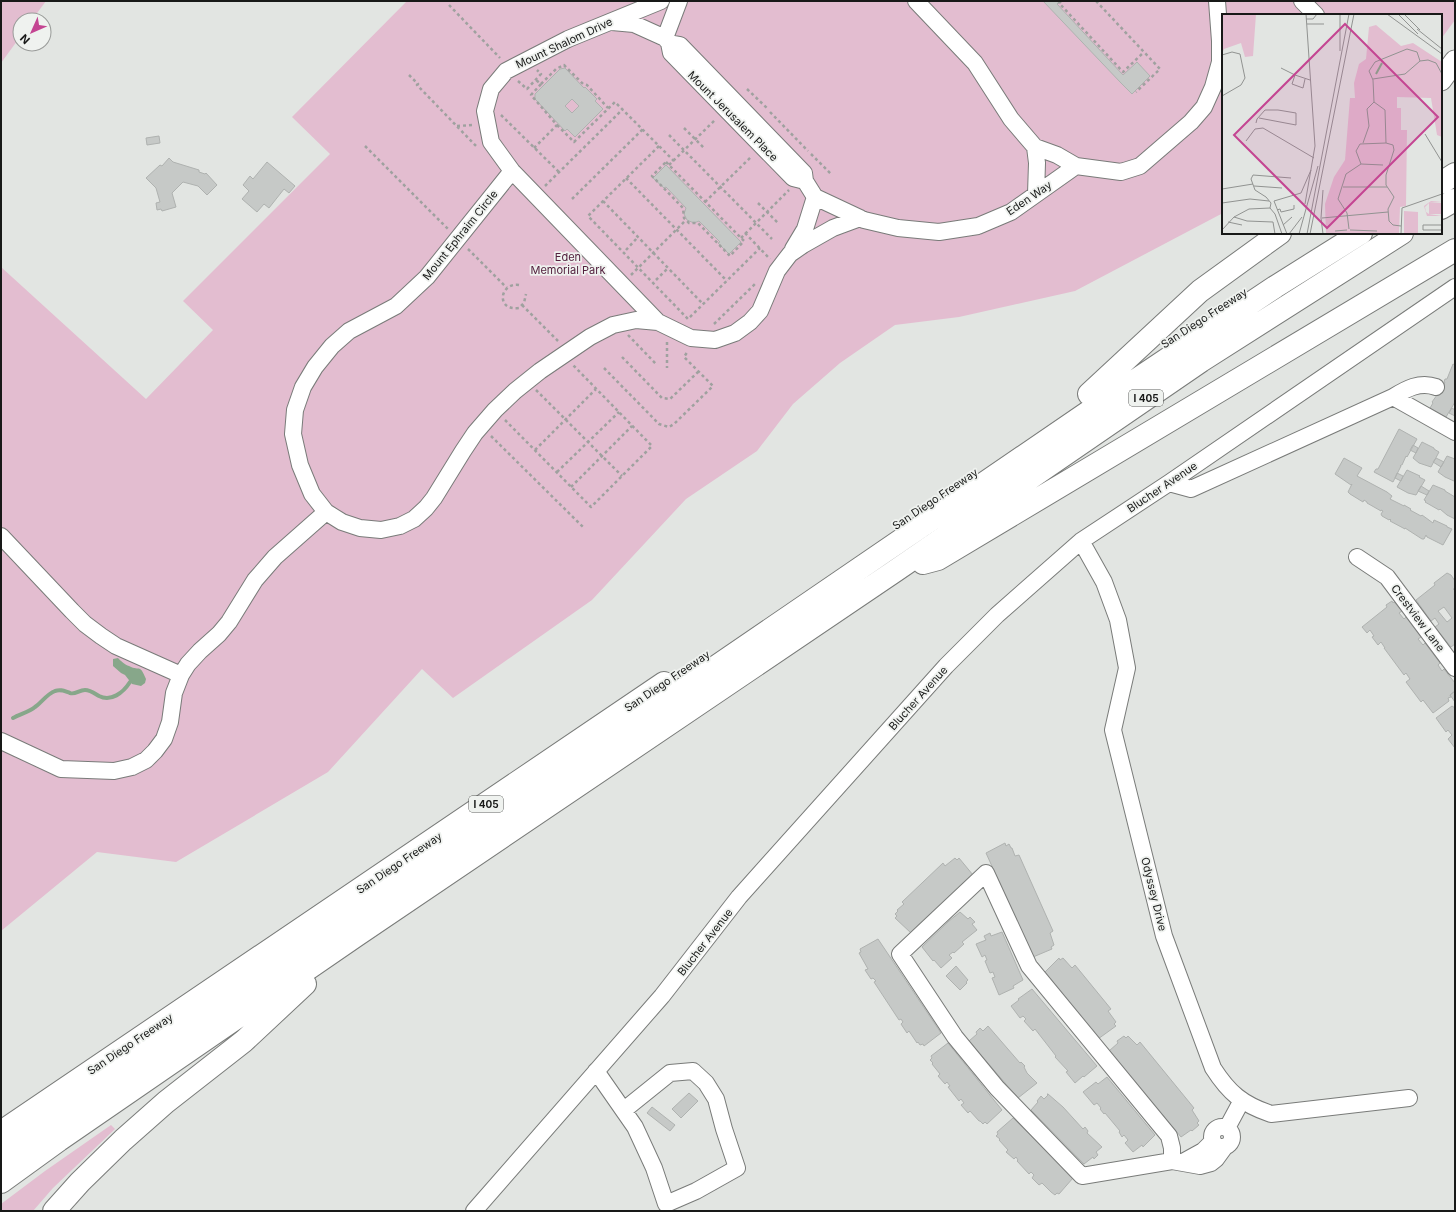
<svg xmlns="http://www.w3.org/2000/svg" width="1456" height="1212" viewBox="0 0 1456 1212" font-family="Inter,sans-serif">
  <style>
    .green { fill: #e3bdd0 }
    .water { fill: #87a78a }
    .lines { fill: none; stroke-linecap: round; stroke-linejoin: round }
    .stream { stroke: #87a78a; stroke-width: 4 }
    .building { fill: #c6c9c7; stroke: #afb2b0; fill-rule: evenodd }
    .minor-casing { stroke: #797b79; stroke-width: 18 }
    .major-casing { stroke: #797b79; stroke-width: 23 }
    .highway-casing { stroke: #797b79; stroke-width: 24 }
    .path { stroke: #9fa19f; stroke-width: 2.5; stroke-dasharray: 3 3; stroke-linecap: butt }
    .minor { stroke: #fff; stroke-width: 16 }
    .major { stroke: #fff; stroke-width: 21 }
    .highway { stroke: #fff; stroke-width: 22 }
    .labels { text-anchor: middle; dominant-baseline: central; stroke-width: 3.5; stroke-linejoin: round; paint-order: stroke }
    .shield { fill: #eff2ef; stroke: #585a58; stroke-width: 1 }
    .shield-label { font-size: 10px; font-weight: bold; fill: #181918 }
    .street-label { font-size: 11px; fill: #181918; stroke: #eff2ef }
    .park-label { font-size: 11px; fill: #53203e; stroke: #eff2ef }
    .inset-river { fill: none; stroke: #87a78a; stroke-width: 2 }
    .inset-road { fill: none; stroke: #919391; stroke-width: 1 }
    .view { fill: #c44592; fill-opacity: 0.15; stroke: #c44592; stroke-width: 2 }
    .inset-edge { fill: none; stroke: #181918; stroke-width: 2 }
  </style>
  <rect width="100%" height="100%" fill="#e2e5e2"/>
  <path class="green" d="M1,1H46L32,20H20V37L1,63Z
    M407,1H1455V20L1441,39V15H1223V213L1075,291L959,317L895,325L840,363L793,404L757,451L686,499L592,600L453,698L422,669L328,772L176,862L97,852L1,931V267L146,399L213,330L183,301L330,154L292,117Z
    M111,1125L115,1129L53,1188L33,1211H1V1204L45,1171Z"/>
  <path class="water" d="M118,658C121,661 125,665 129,666C141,672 139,663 146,679L145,683L141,686L132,684L125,675L121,673L113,666V659Z"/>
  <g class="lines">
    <path class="stream" d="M13,718C20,714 29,712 35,707C42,702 47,694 55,691C61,689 64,691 70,693C75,695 79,690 85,690C90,690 94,693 99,696C111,702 123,693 130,682"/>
  </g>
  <path class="building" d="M1043,1H1060L1057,4L1123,75L1137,62L1150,76L1132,94L1121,83Z
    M565,68L584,88L585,87L597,99L595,101L603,109L575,137L567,129L565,131L535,99V94L560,69ZM572,99L579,106L572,113L565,106Z
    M159,136L160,143L147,145L146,138Z
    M169,158L173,162L199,170V172L205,174L206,173L217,185L207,195L198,186L183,182L172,193L176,207L162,211L161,209L157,210L156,203L160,202L156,188L146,178L160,165L162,166Z
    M267,162L295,186L289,193L284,189L269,208L264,204L257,212L242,199L249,191L243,185L250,176L253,179Z
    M666,165L741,242L729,254L718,243L720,242L699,221L694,223L687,220L684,214L686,208L666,187L664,188L653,178Z
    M1453,364L1455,365V402L1446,417L1430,408L1433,403L1432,402L1442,388L1445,382H1444L1445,379H1447Z
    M1452,408L1455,410V416L1449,413Z
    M1399,429L1417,439L1407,457L1406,456L1402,465H1401L1400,466H1401L1393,482L1374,472L1376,469H1378Z
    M1422,442L1434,448V449L1439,452L1431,467L1419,463L1413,458Z
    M1413,445L1418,448L1416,453L1410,450Z
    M1447,456L1455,459V481H1454L1445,477L1438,472Z
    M1344,458L1362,468L1357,476L1387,492L1392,496L1390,499L1404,506V505L1411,509L1410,510L1421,516L1422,515L1433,523L1434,520L1447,526V527L1452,529L1443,545L1427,537L1426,535L1424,539H1422L1405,528V529L1390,521L1391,520L1390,519L1389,520L1382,516L1381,514L1383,511L1381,510V511L1367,503V502L1364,500L1363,502L1350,494L1348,492L1352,484L1351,485L1335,474Z
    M1436,458L1444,462L1441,467L1433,462Z
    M1407,470L1420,476L1419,477L1425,480L1416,495L1408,493L1397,487Z
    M1397,473L1403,476L1401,481L1395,478Z
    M1433,485L1445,490V491L1455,497V519L1447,515L1440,509L1439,510L1425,502L1426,501L1424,500Z
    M1421,486L1429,491L1427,495L1418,491Z
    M1447,573L1451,575L1455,581V588L1453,589L1455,591V644L1451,647L1435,627L1439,624L1435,618L1431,621L1416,600L1435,585L1434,583ZM1444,607L1452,618L1447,622L1438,611Z
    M1392,601L1393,603L1394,602L1402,611L1399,613L1404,619L1406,617L1421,637L1418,639L1423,645L1425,643L1440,663L1438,665L1442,671L1444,669L1455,683V691L1450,695L1451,697L1448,698L1449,701L1433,713L1423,700L1421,702L1406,682L1410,679L1406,673L1404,675L1384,648H1385L1381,642L1378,645L1372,637L1374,636L1370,630L1367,633L1362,627L1387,607L1386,605Z
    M1455,691V702L1450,695Z
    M1452,706L1455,708V748L1448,739L1452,735L1448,730L1446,732L1436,718Z
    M1005,843L1006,846L1009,844L1011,848H1012L1015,856L1019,855L1053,931L1050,933L1054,945L1051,947L1052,949L1033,957L986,853Z
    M955,858L957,860L959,858L973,875L911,933L895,918L897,916L895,914L898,911L897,910L904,904L902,902L943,863L945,866Z
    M960,912L968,919L970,917L975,922L972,924L977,930L962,942L964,944L954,953L953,952L949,955L952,958L941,968L934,960L933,961L922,947L949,921Z
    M1002,932L1023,980L1013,986L1014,988L999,995L992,978L995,977L993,972L990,973L985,961L987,960L985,955L982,957L976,944L986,940L984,936L990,933L991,936Z
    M878,939L941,1033L924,1046L923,1044L920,1045L918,1042L917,1043L909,1031L907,1033L901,1024L903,1022L901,1019L899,1020L874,982L876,981L873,978L871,979L865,970L868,969L859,953L861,952L860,949Z
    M1059,958L1060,960L1063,958L1072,968L1075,965L1111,1009L1108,1011L1116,1022L1114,1024L1116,1026L1098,1039L1044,973Z
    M956,966L968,980L966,982L967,983L960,990L946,976Z
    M1032,989L1097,1066L1084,1077L1083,1076L1075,1083L1066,1072L1068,1071L1055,1057L1056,1056L1035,1029L1033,1031L1024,1021L1026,1019L1023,1016L1020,1018L1011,1006L1019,1000L1018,999Z
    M988,1026L1020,1063L1021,1062L1025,1066L1024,1067L1027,1073L1037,1083L1018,1098L969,1041L977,1034L976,1032L980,1028L983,1031Z
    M1124,1036L1126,1038L1128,1036L1137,1045L1140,1042L1194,1108L1192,1110L1199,1121L1197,1123L1199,1125L1192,1131L1191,1130L1181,1137L1109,1051L1118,1043L1117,1041Z
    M948,1043L1002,1110L987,1124L985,1122L983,1124L980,1121H979L970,1111L968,1113L961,1105L964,1103L961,1099L959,1101L948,1087L950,1086L947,1082L945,1084L938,1076L940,1074L932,1064L933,1063L930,1060L932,1058L931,1056Z
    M1107,1077L1155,1135L1143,1147L1142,1145L1133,1152L1125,1143L1128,1140L1124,1135L1122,1137L1119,1132L1120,1131L1105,1113L1104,1114L1100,1109L1101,1108L1097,1103L1094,1105L1083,1092L1096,1082L1098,1084Z
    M689,1093L698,1101L681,1118L672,1109Z
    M1047,1094H1048L1063,1107L1083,1129L1085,1127L1088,1131L1087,1133L1102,1147L1096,1152L1098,1155L1094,1159L1093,1157L1084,1164L1031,1110L1038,1102L1037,1101L1041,1096L1044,1099L1048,1095Z
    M652,1107L675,1125L670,1131L647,1113Z
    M1013,1118L1073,1178L1059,1194L1057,1193L1055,1195L1051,1192L1042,1183L1039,1185L1032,1178L1034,1175L1031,1172L1029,1174L1017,1161L1018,1160L1016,1157L1014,1159L1006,1152L1008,1150L999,1140L1000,1139L996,1136L998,1134L997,1132Z"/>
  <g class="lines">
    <defs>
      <path id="minor" d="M661,1L568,39L506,71L491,89L485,111L491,142L512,171L658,322L691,338L715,340L735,333L750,322L760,311L777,271L790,254L803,245L833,228L860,218
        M916,1L975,63L1011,119L1035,147L1057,155L1076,166L1121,172L1140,166L1191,122L1204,107L1213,87L1220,62V41L1217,1
        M1302,1L1316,15
        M612,22L634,24L665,38L669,43
        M665,38L679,1
        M1035,147L1037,163L1036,194
        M512,171L427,277L396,306L349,331L332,346L315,367L303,387L295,410L293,434L300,465L312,494L326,512L342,522L360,528L381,530L400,526L414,519L426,508L434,498L463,451L475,433L495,410L515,391L540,371L590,337L613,325L636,320L658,322
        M805,181L793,178L671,53L669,43L680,45L804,173L805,181L815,197L864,220L898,228L939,232L978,226L1011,212L1076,166
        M793,249L805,229L815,197
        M1393,397C1406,389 1420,381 1436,387
        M1169,483L1191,489L1393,397L1455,432
        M1,536L72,611L85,624L101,636L116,646L181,675
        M1081,541L1104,582L1118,620L1127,668L1113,730L1164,936L1213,1068C1229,1093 1242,1104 1271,1114L1409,1098
        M1357,557L1387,577L1455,668
        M1,741L61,769L114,771L132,767L146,760L155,751L164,739L170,722L174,693L181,675L188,664L200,651L219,634L229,622L255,580L275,557L326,512
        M596,1071L635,1127L654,1168L666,1204L696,1191L737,1168L724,1129L716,1099L706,1083L693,1071L670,1073L624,1110
        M1212 1137a10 10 0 1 1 20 0a10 10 0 1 1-20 0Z
        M1227,1128L1242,1100
        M1172,1161V1148L1169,1136L1029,966L986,873L900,954L955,1037L997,1088L1082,1176L1172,1161L1200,1166L1211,1163L1216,1159L1224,1148
        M1183,1162L1203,1151L1213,1141
        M474,1211L662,996L739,897L946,666L997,615L1081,541L1169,483L1455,287"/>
      <path id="major" d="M1441,80L1455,61"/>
      <path id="highway" d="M1441,183L1455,174
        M1441,208L1455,200
        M1089,394L1200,291L1280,233
        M923,563L938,559L1455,250
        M1,1132L664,683
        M1,1157L113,1079L1103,402L1275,287L1361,233
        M1,1182L59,1140L357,935L895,571L1201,361L1402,233
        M54,1211L80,1182L123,1140L166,1102L244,1041L305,984"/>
    </defs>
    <use href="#minor" class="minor-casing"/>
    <use href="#major" class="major-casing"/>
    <use href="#highway" class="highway-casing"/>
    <path class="path" d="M1061,1L1059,3L1123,72L1144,52
      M1096,1L1160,69L1136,92
      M449,5L500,58
      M409,75L418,84L417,85L477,147
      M518,81L527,89L541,74L537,70
      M541,84L556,69L564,65L583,84L587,85L608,108
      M747,89L768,109
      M770,112L808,151
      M501,115L559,172
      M557,125L574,142L615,102L674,161
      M457,126L473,125
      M684,128L705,149
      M669,135L772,239
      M365,146L449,230
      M659,146L588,216L688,319L760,248
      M534,148L557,125L531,95L541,84L536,80
      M811,154L832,175
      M666,162L744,241L730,256L698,223H689L684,218L683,208L652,176Z
      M669,165L716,119
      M626,178L727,281
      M545,186L623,109
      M572,199L643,129
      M603,201L703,304
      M705,202L752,156
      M758,203L778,223
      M745,233L770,259
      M741,238L789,190
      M468,249L507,288
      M626,250L638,237
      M631,275L686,220
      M656,280L668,268
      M519,285C500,282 495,311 519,308L524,303L526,294
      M522,305L558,341
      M714,324L755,284
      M628,335L657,365
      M667,342V368
      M622,357L662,398L670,399L699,371
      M604,368L659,424L669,427L674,424L713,386L684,357L688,351
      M536,390L622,476
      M505,420L591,507L652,446L573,365
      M491,436L583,527
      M535,450L596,389
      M557,472L619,412
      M571,487L632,426"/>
    <use href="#minor" class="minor"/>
    <use href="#major" class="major"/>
    <use href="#highway" class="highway"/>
  </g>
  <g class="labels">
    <g class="shield">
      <rect x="1129" y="390" width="34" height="16" rx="3"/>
      <rect x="469" y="796" width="34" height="16" rx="3"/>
    </g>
    <g class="shield-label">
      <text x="1146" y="398">I 405</text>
      <text x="486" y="804">I 405</text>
    </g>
    <g class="street-label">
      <text transform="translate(564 43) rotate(-25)">Mount Shalom Drive</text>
      <text transform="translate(733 116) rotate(45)">Mount Jerusalem Place</text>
      <text transform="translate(1029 198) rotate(-34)">Eden Way</text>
      <text transform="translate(460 235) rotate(-51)">Mount Ephraim Circle</text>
      <text transform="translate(1204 318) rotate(-33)">San Diego Freeway</text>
      <text transform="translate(1162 487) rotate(-34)">Blucher Avenue</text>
      <text transform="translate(935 499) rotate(-34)">San Diego Freeway</text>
      <text transform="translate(1418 618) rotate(53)">Crestview Lane</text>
      <text transform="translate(667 681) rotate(-34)">San Diego Freeway</text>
      <text transform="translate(918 698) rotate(-48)">Blucher Avenue</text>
      <text transform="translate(399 863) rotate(-34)">San Diego Freeway</text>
      <text transform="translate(1154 894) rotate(76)">Odyssey Drive</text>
      <text transform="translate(705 942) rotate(-52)">Blucher Avenue</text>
      <text transform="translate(130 1044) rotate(-34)">San Diego Freeway</text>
    </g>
    <g class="park-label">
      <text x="568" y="257">Eden<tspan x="568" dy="13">Memorial Park</tspan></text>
    </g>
  </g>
  <g transform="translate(1222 14)">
    <rect width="220" height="220" fill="#e2e5e2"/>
    <path d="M0,0H34L31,42L23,43L19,29L2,35L0,39ZM154,11L179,32L191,29L220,48V123L215,121L209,84L175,83V94H179V116H185L184,192L178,193L177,220H104L103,190L112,163L123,146L128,84H133L132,69L137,50L144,45L147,13ZM209,187L220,188L207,189L203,193L204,198L207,200V189H220V200H207L220,202H205L202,192ZM182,197L196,198V220H182Z" fill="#e3bdd0"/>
    <path class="inset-river" d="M154,60L160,49"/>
    <path class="inset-road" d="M118,0V37M165,0L220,40M176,0L196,20M182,0L198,16M84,5H91L95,0M85,10H102M195,15L220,35M0,41L10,38L18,40L23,64L19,71L0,82M59,54L73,61M83,65L81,74L70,70L73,61L88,66M151,65L183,60L198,47L206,46L214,49L220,60M152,88L151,66L147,57L153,48L185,35L195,38L198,47M34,109L35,105L43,96H56L74,99V111L37,104M203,120L220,148M24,127L33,115L41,114L92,144M141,129L147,112L145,95L152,88L163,96L164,129M139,150L134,137L138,130L164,129L171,131L172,136L164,161V171L172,183L166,195L167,207L171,211L179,212M32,172L60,174M121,173H165M0,175L31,170M0,189L28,185L47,187M83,190L93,132L84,0M48,194L53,200L60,220M55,196L58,195L59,198L72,195V191M12,203L25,207L51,208L53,220M99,204L101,220M99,204L101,176M100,204L166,198M6,208L20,211M61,211L70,203M220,211H201V216H220M127,215L125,199L116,185L124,160L139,150L161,151M0,216L12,203L27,195L48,194L49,189L44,183L33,176L29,165L31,161L69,164M128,216L155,217M113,217L125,216M65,220L52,187L79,179L89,156M67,220L80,203M77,220L96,152M85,220L127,0M88,220L132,0M179,220L180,194L220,180"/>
    <path class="view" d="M123,10L216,103L105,214L12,121Z"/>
    <rect width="220" height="220" class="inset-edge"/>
  </g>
  <rect width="1456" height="1212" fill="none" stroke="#181918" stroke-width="4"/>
  <g transform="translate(32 32) rotate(225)"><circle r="19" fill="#eff2ef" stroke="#999b99"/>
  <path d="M0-3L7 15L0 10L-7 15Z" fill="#c44592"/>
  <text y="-6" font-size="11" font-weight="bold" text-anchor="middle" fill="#181918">N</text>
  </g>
</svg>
